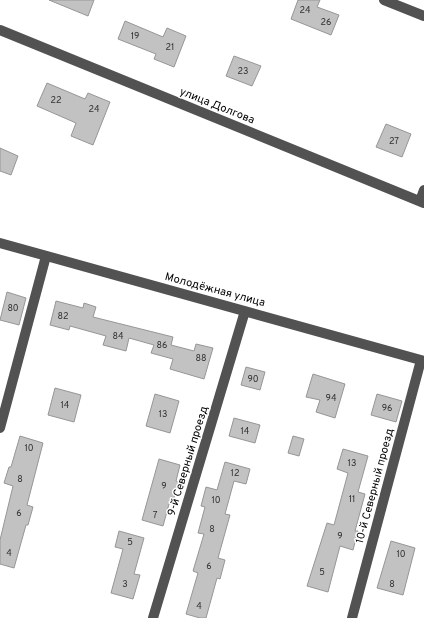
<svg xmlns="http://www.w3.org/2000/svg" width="424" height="618" viewBox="0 0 424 618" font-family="Overpass,sans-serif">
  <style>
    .building { fill: #c2c2c2; stroke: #969696 }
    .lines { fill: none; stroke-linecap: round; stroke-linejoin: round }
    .minor { stroke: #525252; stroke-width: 10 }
    .labels { text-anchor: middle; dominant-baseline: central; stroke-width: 3; stroke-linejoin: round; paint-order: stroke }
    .number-label { font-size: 9px; fill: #303030 }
    .street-label { font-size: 11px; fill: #000; stroke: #fff }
  </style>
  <rect width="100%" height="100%" fill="#fff"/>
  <path class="building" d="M49,0H94L88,16Z
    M298,0H320L317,7L339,15L331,35L291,19Z
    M125,21L163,37L167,28L186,36L174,67L154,59L156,54L118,39Z
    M234,56L261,66L252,86L226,76Z
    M47,83L85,99L88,93L110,102L93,145L71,136L76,123L37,106Z
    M386,124L411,134L402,157L376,147Z
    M0,148L18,156L11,175L0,171Z
    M7,292L26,298L19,325L0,320Z
    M56,301L83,308L84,303L96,307L93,317L173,337L171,345L194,351L196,344L213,348L204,379L170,369L173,359L151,353L154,345L129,338L126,351L103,345L106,336L70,326L69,330L50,325Z
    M246,367L265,372L260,390L241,385Z
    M313,374L345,384L335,418L316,412L320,400L306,397Z
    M55,388L81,395L74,422L48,415Z
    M155,394L179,401L170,433L146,426Z
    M377,394L402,401L396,422L371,415Z
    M234,418L260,425L255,443L229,436Z
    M20,436L43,443L27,505L33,507L28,525H26L14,568L0,564V540L13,486L4,483L9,467H11Z
    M293,436L304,439L299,456L288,453Z
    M343,449L368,456L358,492L365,494L355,531H358L353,550L340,546L328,592L307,586L327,523L334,525L348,473L337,469Z
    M159,459L180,465L176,481L178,482L174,498L171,497L163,526L142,520Z
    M225,462L250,469L246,484L234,481L225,514L230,515L218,558L225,560L220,579L217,578L206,618H200L186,614L198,573L193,571L204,534L198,533L205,507L201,506L206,487L217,490Z
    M119,531L144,538L134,574L140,575L133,599L111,593L123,549L115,547Z
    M391,541L415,548L403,595L377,588Z"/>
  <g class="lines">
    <path class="minor" d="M384,0L424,16
      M0,30L424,203
      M420,201L424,190
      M0,243L424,361
      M0,428L46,256
      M153,618L245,311
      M352,618L421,360"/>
  </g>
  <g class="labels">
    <g class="number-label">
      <text x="305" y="10">24</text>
      <text x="326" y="22">26</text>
      <text x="135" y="36">19</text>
      <text x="170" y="47">21</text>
      <text x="243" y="71">23</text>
      <text x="56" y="100">22</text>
      <text x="94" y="109">24</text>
      <text x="394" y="141">27</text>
      <text x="13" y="308">80</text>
      <text x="63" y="316">82</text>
      <text x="118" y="336">84</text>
      <text x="162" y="345">86</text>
      <text x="201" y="358">88</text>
      <text x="253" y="379">90</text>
      <text x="331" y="398">94</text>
      <text x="65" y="405">14</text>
      <text x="387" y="408">96</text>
      <text x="163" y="414">13</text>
      <text x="245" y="431">14</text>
      <text x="29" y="448">10</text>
      <text x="352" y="463">13</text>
      <text x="235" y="473">12</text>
      <text x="20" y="479">8</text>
      <text x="164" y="486">9</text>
      <text x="352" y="499">11</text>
      <text x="216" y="500">10</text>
      <text x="19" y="513">6</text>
      <text x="155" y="515">7</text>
      <text x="212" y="529">8</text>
      <text x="340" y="536">9</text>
      <text x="130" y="542">5</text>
      <text x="9" y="553">4</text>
      <text x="401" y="554">10</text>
      <text x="209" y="566">6</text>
      <text x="322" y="572">5</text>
      <text x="125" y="584">3</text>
      <text x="392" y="584">8</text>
      <text x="199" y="606">4</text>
    </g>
    <g class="street-label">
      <text transform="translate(217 106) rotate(22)">улица Долгова</text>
      <text transform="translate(215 290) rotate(15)">Молодёжная улица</text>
      <text transform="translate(188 461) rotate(-73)">9-й Северный проезд</text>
      <text transform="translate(375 486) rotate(-75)">10-й Северный проезд</text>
    </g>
  </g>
</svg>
